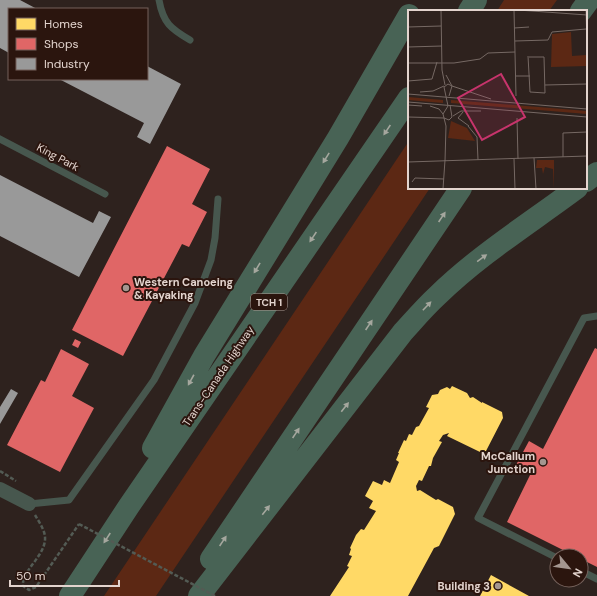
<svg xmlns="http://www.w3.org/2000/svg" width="597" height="596" viewBox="0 0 597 596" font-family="'DM Sans',sans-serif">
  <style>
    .green { fill: #5c2814 }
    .homes { fill: #ffd966 }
    .shops { fill: #e06666 }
    .industry { fill: #999 }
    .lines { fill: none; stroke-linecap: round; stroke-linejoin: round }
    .path { stroke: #535b54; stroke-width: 2.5; stroke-dasharray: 4 2; stroke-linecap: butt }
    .service { stroke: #47574e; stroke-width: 7 }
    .minor { stroke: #47574e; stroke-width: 14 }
    .motorway { stroke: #486355; stroke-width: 22 }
    .path-bridge { stroke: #535b54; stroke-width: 2.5; stroke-dasharray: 4 2; stroke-linecap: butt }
    .oneway { fill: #a5a79e }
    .poi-dot { fill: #a49690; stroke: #2b150e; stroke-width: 1.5 }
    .labels { text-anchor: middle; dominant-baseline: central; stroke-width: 4; stroke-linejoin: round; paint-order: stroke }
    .shield { fill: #2b150e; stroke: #ac9b94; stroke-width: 1 }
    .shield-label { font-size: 10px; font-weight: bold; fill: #e3d4ce }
    .street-label { font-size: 11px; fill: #e3d4ce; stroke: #2b150e }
    .poi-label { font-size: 11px; font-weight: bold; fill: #e3d4ce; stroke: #2b150e; text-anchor: end }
    .inset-road { fill: none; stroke: #766964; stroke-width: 1 }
    .view { fill: #c7346c; fill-opacity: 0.15; stroke: #c7346c; stroke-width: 2 }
    .inset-edge { fill: none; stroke: #e3d4ce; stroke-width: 2 }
  </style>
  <rect width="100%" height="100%" fill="#2e221e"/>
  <path class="green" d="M504,0H557L549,11H497Z
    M409,141V188H430L156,596H104Z"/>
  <path class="homes" d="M452,386L467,393L470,398L473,397L482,403V402L502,412L503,418L486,451L480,452L447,436L449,433L443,435L439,441L442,442L433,458L431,466H429L422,481L419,480L416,486L417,491L420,490L436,500L438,499L453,507L455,514L439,546L434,548L408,596H330L349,567L347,566L352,556L349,555L351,549L350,548L356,535L361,529L364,530L376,511L369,508L373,501L365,496L373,481L382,485L384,480L390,483L399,462L396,460L399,453H398L404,440L406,441L409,434L412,435L416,427L419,426L429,408L426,407L432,395L438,394L440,390L447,387L450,389Z
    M491,575L529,596H480Z"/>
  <path class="shops" d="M167,146L210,169L192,204L207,212L189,247L182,244L123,356L72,330Z
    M75,339L81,342L78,348L72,345Z
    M595,348L597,349V567L581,559V556H575L507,522L531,473L516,465L529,441L543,449Z
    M61,349L89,364L72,396L94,408L60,472L7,445L41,380L45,382Z"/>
  <path class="industry" d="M0,0H20L37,9H9V53L0,48Z
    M147,66L181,84L150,144L137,137L144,123L59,79H147Z
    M0,175L93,223L99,211L111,217L79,277L0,236Z
    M11,389L18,393L0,424V407Z"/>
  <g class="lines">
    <path class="path" d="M0,471L16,481
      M35,515C38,520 42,526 44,532C51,553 21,569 23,586L29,590L36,587L79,524"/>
    <path class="service" d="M159,0C163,23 171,29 190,40
      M0,139L105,194
      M29,504L69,500L154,380L195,303L211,260L215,238L218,199
      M557,558L478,518L584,318L597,316
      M581,571L597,579"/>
    <path class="minor" d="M0,489L29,504"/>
    <path class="motorway" d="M469,11L476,0
      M581,11L589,0
      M586,181L597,173
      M153,448L204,356L338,138L409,15
      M211,559L461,188
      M70,596L129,506L409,98
      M199,596L403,332C414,320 425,307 437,296C479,255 530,223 577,188"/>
    <path class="path-bridge" d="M79,524L215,596"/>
  </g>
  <defs><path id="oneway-solid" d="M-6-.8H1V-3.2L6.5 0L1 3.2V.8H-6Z"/></defs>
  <g class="oneway">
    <use href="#oneway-solid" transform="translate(387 130) rotate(124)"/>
    <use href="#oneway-solid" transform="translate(326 158) rotate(122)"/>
    <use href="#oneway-solid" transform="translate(442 217) rotate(-56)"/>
    <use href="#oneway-solid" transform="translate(313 237) rotate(124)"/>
    <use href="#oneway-solid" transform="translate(482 258) rotate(-36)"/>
    <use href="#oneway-solid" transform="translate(257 268) rotate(121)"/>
    <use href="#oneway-solid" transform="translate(427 306) rotate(-46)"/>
    <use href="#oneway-solid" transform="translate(369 325) rotate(-56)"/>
    <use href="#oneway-solid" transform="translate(191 380) rotate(119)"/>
    <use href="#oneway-solid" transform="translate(345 407) rotate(-52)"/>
    <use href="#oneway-solid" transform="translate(296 433) rotate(-56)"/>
    <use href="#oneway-solid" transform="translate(266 510) rotate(-52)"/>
    <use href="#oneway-solid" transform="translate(107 538) rotate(123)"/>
    <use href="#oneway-solid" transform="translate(223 541) rotate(-56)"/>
  </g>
  <g class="poi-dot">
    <circle cx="126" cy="288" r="4"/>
    <circle cx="543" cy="462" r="4"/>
    <circle cx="498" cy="586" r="4"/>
  </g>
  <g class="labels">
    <rect class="shield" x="251" y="294" width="36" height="16" rx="3"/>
    <g class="shield-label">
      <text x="269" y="302">TCH 1</text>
    </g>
    <g class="street-label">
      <text transform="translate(58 157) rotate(28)">King Park</text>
      <text transform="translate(218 376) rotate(-56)">Trans-Canada Highway</text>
    </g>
    <g class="poi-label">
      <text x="134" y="282" text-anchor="start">Western Canoeing<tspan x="134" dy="13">&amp; Kayaking</tspan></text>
      <text x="535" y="456">McCallum<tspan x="535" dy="13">Junction</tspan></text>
      <text x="490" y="586">Building 3</text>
    </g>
  </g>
  <g transform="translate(408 10)">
    <rect width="179" height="179" fill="#2e221e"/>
    <path d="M163,22L164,46L178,45L179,56L143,57L144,24ZM0,87L35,90V93L0,90ZM43,90L179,101V104L43,93ZM43,111L59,118L67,131L40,128ZM129,150H146V179L145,159L137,157L135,164L134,158H128Z" fill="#5c2814"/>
    <path class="inset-road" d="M33,0L34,60L37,75M106,0L108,86M110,0L179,5M178,0L179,35M0,17L33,16M106,18L121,17M107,31L140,30L144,22L178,19M0,37L34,36M120,46L122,82L137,83L136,47H121M0,53H46L72,49L80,43L107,42M38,65L44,76L41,86M108,66H122M0,71L24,69L29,52M137,75L179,74M44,76L83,89M12,82L25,81L36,76M0,84L179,99M0,92L179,107M0,95L14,96M22,96L31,99L35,104M55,102L50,108L61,116M45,106L53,101H73M0,107L36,108M36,108L41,110L44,107L42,95M109,108L110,149M60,116L69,127L70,150M155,147V123L179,122M126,148L128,179M106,149L107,179M37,151L38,116L35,104L40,96L36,77L40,74L44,76M0,152L179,146M4,172L7,168L36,169M35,179L37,150"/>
    <path class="view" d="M93,64L117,107L74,130L50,88Z"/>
    <rect width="179" height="179" class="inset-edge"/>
  </g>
  <rect x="8" y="8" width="140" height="72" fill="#2b150e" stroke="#75615b"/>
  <rect x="16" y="18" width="20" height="12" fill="#ffd966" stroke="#75615b"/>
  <text x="44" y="28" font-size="12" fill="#e3d4ce">Homes</text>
  <rect x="16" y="38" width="20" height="12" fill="#e06666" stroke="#75615b"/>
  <text x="44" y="48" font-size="12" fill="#e3d4ce">Shops</text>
  <rect x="16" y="58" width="20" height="12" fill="#999999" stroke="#75615b"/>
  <text x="44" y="68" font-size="12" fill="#e3d4ce">Industry</text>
  <g transform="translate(569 568) rotate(119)"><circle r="19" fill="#2b150e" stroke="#75615b"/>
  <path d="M0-3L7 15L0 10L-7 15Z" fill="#a49690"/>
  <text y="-6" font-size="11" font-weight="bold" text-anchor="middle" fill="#e3d4ce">N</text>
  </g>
  <path d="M10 580v6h109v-6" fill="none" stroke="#e3d4ce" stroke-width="2"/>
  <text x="16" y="580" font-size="12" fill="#e3d4ce" stroke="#2b150e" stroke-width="3" paint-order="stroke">50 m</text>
</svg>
